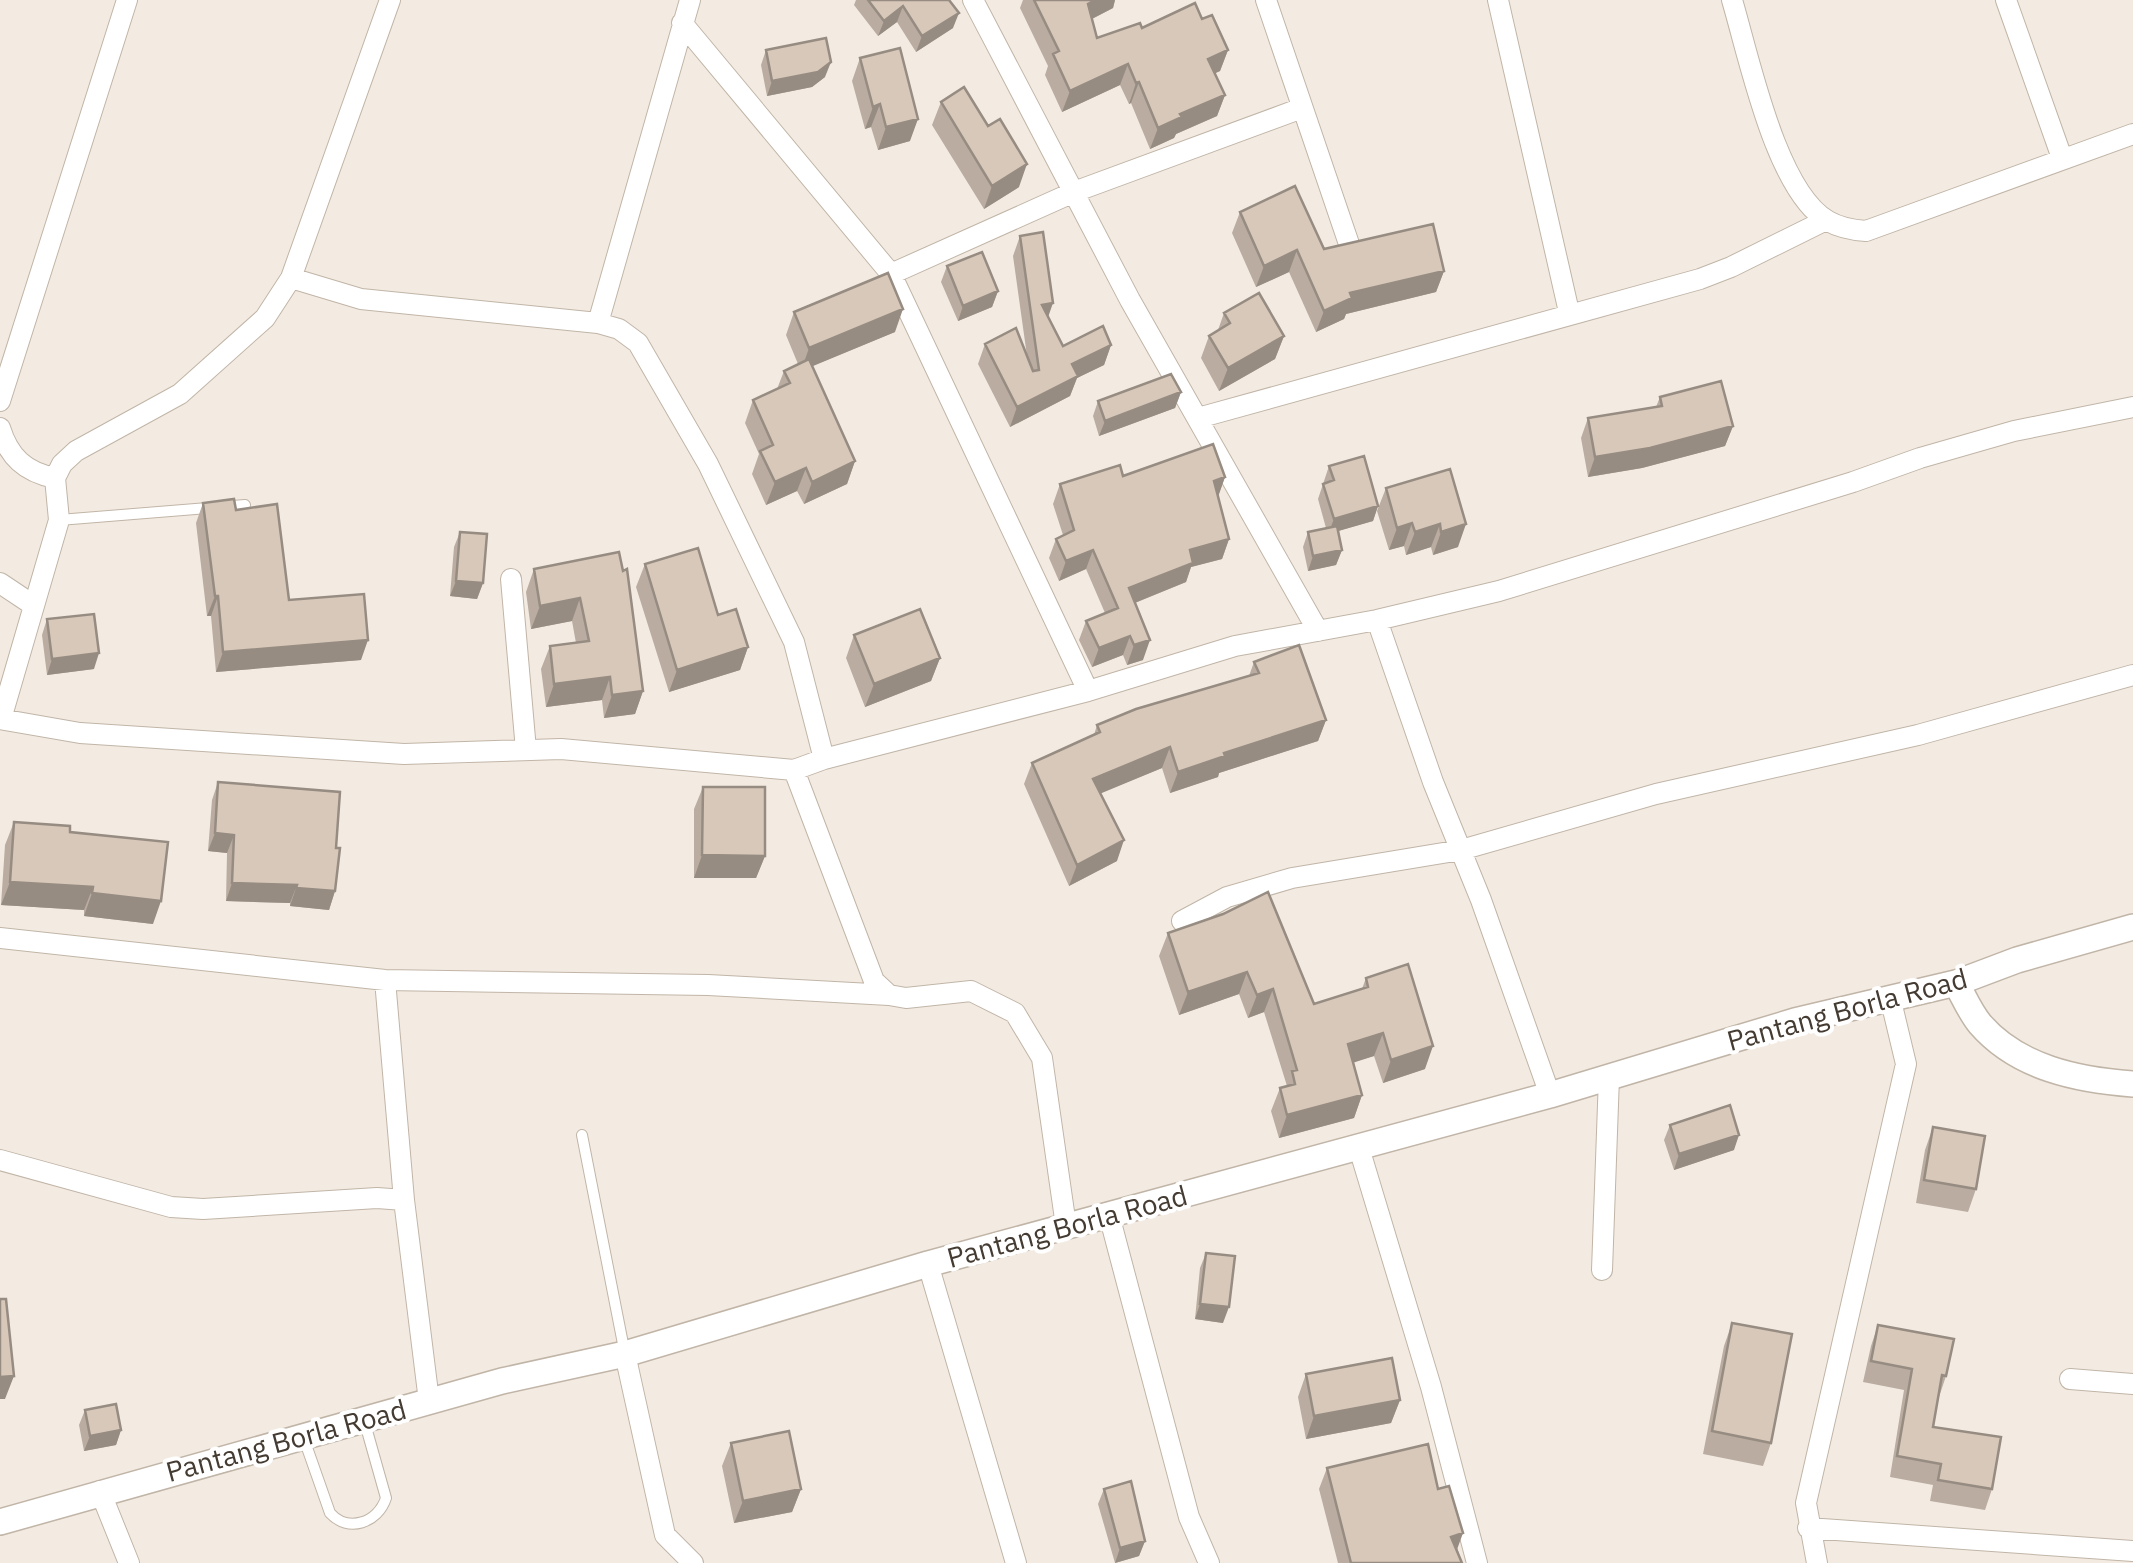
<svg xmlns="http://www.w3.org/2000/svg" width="2133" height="1563" viewBox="0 0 2133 1563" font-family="'IBM Plex Sans',sans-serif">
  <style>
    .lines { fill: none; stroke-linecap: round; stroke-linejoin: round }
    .service-casing { stroke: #c1b5a7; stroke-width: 12 }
    .minor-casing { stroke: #c1b5a7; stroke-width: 22 }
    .tertiary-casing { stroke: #c1b5a7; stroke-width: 28 }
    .service { stroke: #fff; stroke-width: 10 }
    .minor { stroke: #fff; stroke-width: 20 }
    .tertiary { stroke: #fff; stroke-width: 25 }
    .wall { fill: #baaca0 }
    .shaded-wall { fill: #978c82 }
    .building { fill: #d8c8ba; stroke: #978c82; stroke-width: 2.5 }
    .labels { text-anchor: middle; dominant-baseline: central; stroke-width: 8; stroke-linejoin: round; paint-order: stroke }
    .street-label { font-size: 28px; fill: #443b32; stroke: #fff }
  </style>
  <rect width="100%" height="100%" fill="#f3ebe2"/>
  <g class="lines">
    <defs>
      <path id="service" d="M59,520L245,505
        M582,1135L625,1354
        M304,1439L330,1513C348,1533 378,1523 386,1498L364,1420"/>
      <path id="minor" d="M690,0L598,323L619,329L638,343L708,464L794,642L824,759
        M973,0L1130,300L1318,631
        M1266,0L1349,244
        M1498,0L1569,312
        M1732,0C1749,57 1776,191 1828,221C1840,228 1852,230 1866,231L2133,134
        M2006,0L2062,158
        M682,23L891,274
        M291,278L361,299L598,323
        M0,401L127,0
        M1198,418L1700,279L1731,267L1826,220
        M0,428C9,457 25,472 55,478
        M511,579L526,750
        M0,583L33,605
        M1377,620L1433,782L1481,900L1550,1095
        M1088,691L891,274L1074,192L1302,108
        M0,719L80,733L404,754L561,749L794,770L824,759L1088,691L1235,646L1377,620L1499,591L1853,482L1920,458L2014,431L2133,407
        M1,719L59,520L55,478L62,464L76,451L180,394L265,318L291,278L390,0
        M794,770L874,981L889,995L906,998L971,991L1015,1013L1042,1058L1066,1226
        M1182,921L1227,897L1292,878L1461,850L1656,794L1918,735L2133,675
        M0,938L385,980L708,985L889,995
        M385,980L404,1200
        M1359,1148L1431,1387L1477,1563
        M0,1160L171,1207L203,1209L377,1198L404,1200L429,1401
        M1109,1215L1189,1517L1209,1563
        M928,1264L1016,1563
        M1602,1270L1609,1077
        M625,1354L665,1535L693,1563
        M2070,1379L2133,1384
        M100,1491L129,1563
        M1808,1528L2133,1551
        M1817,1563L1806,1503L1906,1064L1890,997"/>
      <path id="tertiary" d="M1956,983C1964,997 1970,1012 1980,1024C2018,1068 2078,1080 2133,1084
        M0,1522L502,1381L625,1354L928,1264L1550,1095L1795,1021L1956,983L2017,960L2133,927"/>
    </defs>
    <use href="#service" class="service-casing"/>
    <use href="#minor" class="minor-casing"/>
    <use href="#tertiary" class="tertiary-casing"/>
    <use href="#service" class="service"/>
    <use href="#minor" class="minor"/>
    <use href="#tertiary" class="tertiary"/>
  </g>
  <path class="wall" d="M856,0H949L953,28L916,52L897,22L878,36L854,5Z
    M1023,0H1115L1113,8L1092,19L1097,38L1142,28L1202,19L1228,50L1220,71L1215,73L1225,95L1217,116L1176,134L1174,138L1150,149L1131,103L1129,104L1120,85L1062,112L1045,75L1048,66L1020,8Z
    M766,50L825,77L812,87L767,96L761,65Z
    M860,58L910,141L878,150L871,127L865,129L852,81Z
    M941,102L1019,187L984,209L932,125Z
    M1240,212L1324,249L1444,271L1436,292L1346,314L1344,319L1316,332L1289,272L1256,287L1232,233Z
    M1020,236L1048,317L1063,346L1111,345L1104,365L1077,378L1070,396L1010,427L978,364L985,344L1027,356L1013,256Z
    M947,266L998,291L992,307L958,321L941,282Z
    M794,312L895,332L812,366L855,461L847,484L804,504L797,491L766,505L752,474L759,454L745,423L753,400L777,389L784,371L798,364L786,335Z
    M1224,313L1284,336L1275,359L1219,391L1201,358L1209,336L1218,330Z
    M1181,392L1175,408L1099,436L1093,416L1098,401Z
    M1660,397L1733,426L1725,446L1642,468L1588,477L1581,438L1588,418L1656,407Z
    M1329,466L1378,506L1373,521L1338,531L1342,550L1336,565L1308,571L1303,547L1308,532L1326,528L1318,499Z
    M1450,469L1458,547L1433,555L1431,547L1406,555L1404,546L1389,550L1377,511L1386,488Z
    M1123,476L1225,477L1218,496L1229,539L1222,559L1191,567L1186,582L1135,603L1143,660L1127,665L1123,655L1092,667L1079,640L1086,621L1105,613L1086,569L1059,581L1049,558L1056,539L1063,535L1053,504L1060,484Z
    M203,503L236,510L289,600L361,660L216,672L211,616H207L196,523Z
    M460,532L483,583L477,599L450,596L454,547Z
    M619,552L643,691L635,714L604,718L602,700L546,707L541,669L550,646L576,643L572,621L531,629L526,592L534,569Z
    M645,564L718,615L748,647L740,670L669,692L636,587Z
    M47,619L94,669L47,675L42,635Z
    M854,635L940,658L931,681L865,707L846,658Z
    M1254,662L1326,720L1318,741L1219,773L1218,777L1170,793L1162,768L1100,793L1117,861L1069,886L1024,784L1032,763L1094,735L1097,725L1249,676Z
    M218,782L336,848L335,891L329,910L290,906V903L226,901L227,853L208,851L212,800Z
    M703,787L765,856L756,878H694V809Z
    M14,822L70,832L153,924L84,916V910L1,905L5,845Z
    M1168,933L1314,1004L1362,989L1366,978L1425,1069L1383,1083L1374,1056L1353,1062L1362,1095L1354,1118L1279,1138L1271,1111L1280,1088L1287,1086L1264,1012L1248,1018L1239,994L1179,1015L1159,956Z
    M1670,1125L1734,1150L1674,1170L1664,1140Z
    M1933,1127L1976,1189L1968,1212L1916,1203L1925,1150Z
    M1206,1253L1223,1323L1195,1319L1200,1268Z
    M1732,1323L1771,1443L1763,1466L1703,1454L1724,1346Z
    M1878,1325L1946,1376L1939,1397L1933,1427L1992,1489L1985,1510L1930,1501L1933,1485L1890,1477L1904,1390L1863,1382L1871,1346Z
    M1306,1374L1400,1400L1391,1423L1306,1439L1298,1397Z
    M85,1410L121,1430L116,1445L84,1451L79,1425Z
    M731,1443L801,1489L792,1512L734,1523L722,1466Z
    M1327,1468L1438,1489L1462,1563H1338L1319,1489Z
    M1104,1489L1145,1541L1139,1556L1115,1563L1098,1504Z"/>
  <path class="shaded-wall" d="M1096,0H1115L1113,8L1080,25L1088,4Z
    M903,6L897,22L878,36L884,21Z
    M959,13L953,28L916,52L922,36Z
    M1228,50L1220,71L1201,80L1208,59Z
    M831,62L825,77L812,87L767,96L772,81Z
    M1128,64L1120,85L1062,112L1070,91Z
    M1139,82L1131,103L1129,104L1136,83Z
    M1225,95L1217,116L1176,134L1174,138L1150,149L1158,128L1180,114Z
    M880,104L871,127L865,129L873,107Z
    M918,119L910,141L878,150L886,127Z
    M1027,164L1019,187L984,209L992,186Z
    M1297,250L1289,272L1256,287L1264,266Z
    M1444,271L1436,292L1346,314L1344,319L1316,332L1324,311L1350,293Z
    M998,291L992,307L958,321L963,306Z
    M1053,303L1046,323L1042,305Z
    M903,309L895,332L801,371L809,348Z
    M1284,336L1275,359L1219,391L1228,368Z
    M1111,345L1104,365L1077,378L1070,396L1010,427L1017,407L1072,364Z
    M1181,392L1175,408L1099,436L1105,421Z
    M1733,426L1725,446L1642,468L1588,477L1595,457Z
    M855,461L847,484L804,504L812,482Z
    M806,468L797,491L766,505L775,482Z
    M1225,477L1218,497L1214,481Z
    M1378,506L1373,521L1328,534L1334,519Z
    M1412,523L1404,546L1389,550L1397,528Z
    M1440,524L1431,547L1406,555L1415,532Z
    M1466,524L1458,547L1433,555L1441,532Z
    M1229,539L1222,559L1191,567L1186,582L1122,608L1129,588L1190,550Z
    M1093,550L1086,569L1059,581L1066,561Z
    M1342,550L1336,565L1308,571L1313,556Z
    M456,581L483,583L477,599L450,596Z
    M215,596H218L211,616H207Z
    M580,598L572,621L531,629L540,606Z
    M1130,636L1123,655L1092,667L1099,648Z
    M368,640L361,660L216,672L223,652Z
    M1150,640L1143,660L1127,665L1134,645Z
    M748,647L740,670L669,692L677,670Z
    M99,653L94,669L47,675L52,659Z
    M940,658L931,681L865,707L874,684Z
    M610,677L602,700L546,707L554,684Z
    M643,691L635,714L604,718L612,695Z
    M1326,720L1318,741L1219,773L1218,777L1170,793L1178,772L1224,753Z
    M1170,747L1162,768L1085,800L1093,779Z
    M215,833L234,835L227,853L208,851Z
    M1124,840L1117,861L1069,886L1077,865Z
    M702,855L765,856L756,878H694Z
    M10,882L93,887L84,910L1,905Z
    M232,883L297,885L290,903L226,901Z
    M296,888L335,891L329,910L290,906Z
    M92,893L161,901L153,924L84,916Z
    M1247,972L1239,994L1179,1015L1188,992Z
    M1273,989L1264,1012L1248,1018L1257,995Z
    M1383,1033L1374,1056L1340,1067L1348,1044Z
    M1433,1046L1425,1069L1383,1083L1391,1060Z
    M1362,1095L1354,1118L1279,1138L1287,1115Z
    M1739,1135L1734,1150L1674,1170L1679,1154Z
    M1200,1304L1229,1307L1223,1323L1195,1319Z
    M14,1376L5,1399H0V1377Z
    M1400,1400L1391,1423L1306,1439L1314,1416Z
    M121,1430L116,1445L84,1451L90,1436Z
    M801,1489L792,1512L734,1523L743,1501Z
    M1463,1533L1455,1555L1451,1537Z
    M1145,1541L1139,1556L1115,1563L1120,1548Z"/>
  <path class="building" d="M868,0H949L959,13L922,36L903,6L884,21Z
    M1034,0H1096L1088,4L1097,38L1140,23L1142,28L1195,3L1202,19L1212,15L1228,50L1208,59L1225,95L1180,114L1182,117L1158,128L1139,82L1136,83L1128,64L1070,91L1053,54L1059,51Z
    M826,38L831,62L818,72L772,81L766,50Z
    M900,48L918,119L886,127L880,104L873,107L860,58Z
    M964,87L988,126L1000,119L1027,164L992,186L941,102Z
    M1295,186L1324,249L1433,224L1444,271L1350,293L1352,298L1324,311L1297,250L1264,266L1240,212Z
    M1043,232L1053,303L1042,305L1063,346L1103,326L1111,345L1072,364L1078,376L1017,407L985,344L1016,328L1033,371L1039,370L1020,236Z
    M982,252L998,291L963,306L947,266Z
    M888,273L903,309L809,348L794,312Z
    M1259,293L1284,336L1228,368L1209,336L1230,323L1224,313Z
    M809,359L855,461L812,482L806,468L775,482L760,451L773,445L753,400L790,383L784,371Z
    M1171,374L1181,392L1105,421L1098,401Z
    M1721,381L1733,426L1650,448L1595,457L1588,418L1662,406L1660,397Z
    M1213,444L1225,477L1214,481L1229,539L1190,550L1193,563L1129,588L1150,640L1134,645L1130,636L1099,648L1086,621L1118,608L1093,550L1066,561L1056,539L1074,530L1060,484L1120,465L1123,476Z
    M1364,456L1378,506L1334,519L1323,484L1334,480L1329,466Z
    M1450,469L1466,524L1441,532L1440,524L1415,532L1412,523L1397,528L1386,488Z
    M234,499L236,510L277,504L289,600L364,594L368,640L223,652L218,596H215L203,503Z
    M1337,526L1342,550L1313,556L1308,532Z
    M460,532L487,534L483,583L456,581Z
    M698,548L718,615L736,609L748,647L677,670L645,564Z
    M619,552L623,571L627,569L643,691L612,695L610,677L554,684L550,646L589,641L580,598L540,606L534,569Z
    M920,609L940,658L874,684L854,635Z
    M94,614L99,653L52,659L47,619Z
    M1299,645L1326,720L1224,753L1225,756L1178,772L1170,747L1093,779L1124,840L1077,865L1032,763L1100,732L1097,725L1136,709L1259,673L1254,662Z
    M218,782L340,792L336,848H340L335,891L296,888L297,885L232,883L234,835L215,833Z
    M703,787H765V856L702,855Z
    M14,822L70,826V832L168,842L161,901L92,893L93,887L10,882Z
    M1268,892L1314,1004L1368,987L1366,978L1408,964L1433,1046L1391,1060L1383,1033L1348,1044L1362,1095L1287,1115L1280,1088L1295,1084L1292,1071L1297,1070L1273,989L1257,995L1247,972L1188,992L1168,933L1223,914Z
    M1730,1105L1739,1135L1679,1154L1670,1125Z
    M1933,1127L1985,1136L1976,1189L1924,1180Z
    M1206,1253L1235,1256L1229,1307L1200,1304Z
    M0,1299H6L14,1376L0,1377Z
    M1732,1323L1792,1334L1771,1443L1712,1431Z
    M1878,1325L1954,1339L1946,1376L1942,1375L1933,1427L2001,1437L1992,1489L1938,1480L1941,1464L1897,1456L1912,1369L1871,1361Z
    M1392,1358L1400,1400L1314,1416L1306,1374Z
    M116,1404L121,1430L90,1436L85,1410Z
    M789,1431L801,1489L743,1501L731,1443Z
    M1428,1444L1438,1489L1449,1486L1463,1533L1451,1537L1462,1563H1351L1327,1468Z
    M1131,1481L1145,1541L1120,1548L1104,1489Z"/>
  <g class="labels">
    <g class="street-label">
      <text transform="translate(1847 1009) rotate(-15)">Pantang Borla Road</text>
      <text transform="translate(1067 1226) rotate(-15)">Pantang Borla Road</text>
      <text transform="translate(286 1440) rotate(-15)">Pantang Borla Road</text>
    </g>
  </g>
</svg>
